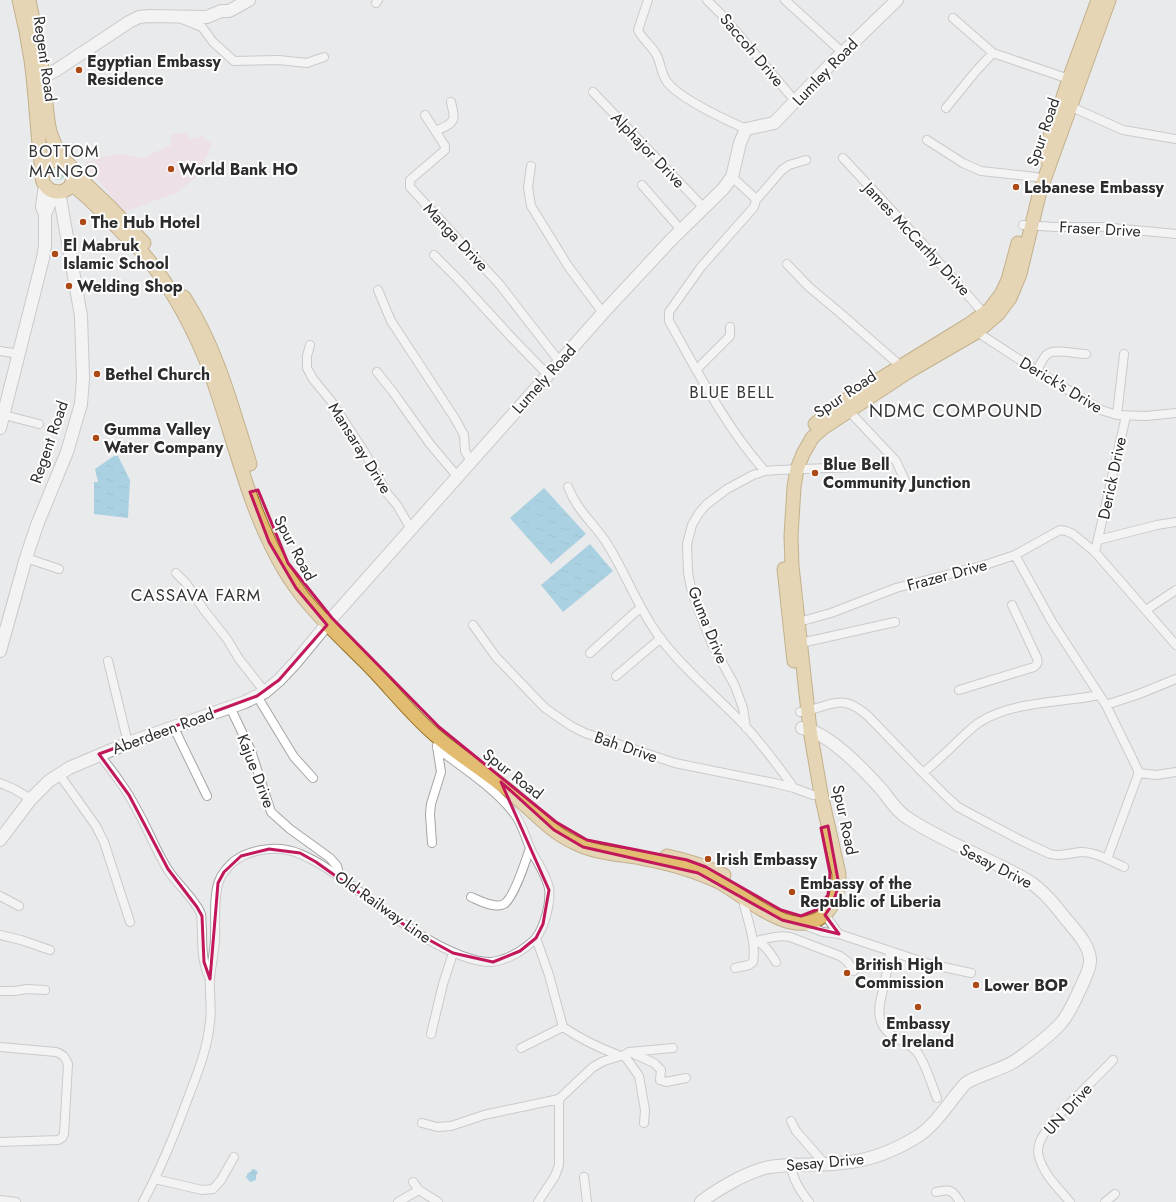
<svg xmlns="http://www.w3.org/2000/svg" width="1176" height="1202" viewBox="0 0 1176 1202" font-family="Jost,sans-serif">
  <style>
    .commercial { fill: #f1d8e2 }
    .grass { fill: url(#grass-tufts) }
    .water { fill: url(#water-ripples) }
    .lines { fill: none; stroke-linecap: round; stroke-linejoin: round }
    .street-casing { stroke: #a5a5a6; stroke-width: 10 }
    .secondary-casing { stroke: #a5a5a6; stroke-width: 14 }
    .primary-casing { stroke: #956d1b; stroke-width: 15 }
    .street { stroke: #fff; stroke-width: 8 }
    .secondary { stroke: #fff; stroke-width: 12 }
    .primary { stroke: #e1bc71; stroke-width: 13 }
    .marked { fill: none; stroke: #c2185b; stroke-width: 3; stroke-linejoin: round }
    .poi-dot { fill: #ad4915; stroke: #fff; stroke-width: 1.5 }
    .labels { text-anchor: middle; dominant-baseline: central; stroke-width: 4; stroke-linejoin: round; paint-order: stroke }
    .street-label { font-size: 16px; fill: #2c2c2c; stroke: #fff }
    .poi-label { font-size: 16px; font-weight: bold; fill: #2c2c2c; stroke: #fff; text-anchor: start }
    .neighbourhood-label { font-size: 17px; letter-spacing: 1px; fill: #353637; stroke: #fff }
    .quarter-label { font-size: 18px; letter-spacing: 1px; fill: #353637; stroke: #fff }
  </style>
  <defs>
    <pattern id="grass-tufts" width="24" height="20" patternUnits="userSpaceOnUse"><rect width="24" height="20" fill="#88d0ae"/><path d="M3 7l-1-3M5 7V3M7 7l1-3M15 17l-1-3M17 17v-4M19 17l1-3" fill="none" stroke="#6fa98e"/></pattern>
    <pattern id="water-ripples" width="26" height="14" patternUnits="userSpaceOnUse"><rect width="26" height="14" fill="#5db3d8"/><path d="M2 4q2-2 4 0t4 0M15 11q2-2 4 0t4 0" fill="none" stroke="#4d92af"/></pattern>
  </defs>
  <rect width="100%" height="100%" fill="#e9eaeb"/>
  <path class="commercial" d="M185,132L191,139L201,136L212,144L198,176L176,193L124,212L84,163L105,156L122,154L142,158L171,145V135Z"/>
  <path class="grass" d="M50 172a8 8 0 1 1 16 0a8 8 0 1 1-16 0Z"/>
  <path class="water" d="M117,454L130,480L128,518L94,514V482H98L95,469Z
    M544,488L586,534L551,564L510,518Z
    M590,544L613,571L563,612L541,585Z
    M252,1169L256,1170L258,1173L256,1175V1180L250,1182L246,1177L248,1173L251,1172Z"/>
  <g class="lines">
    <defs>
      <path id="street" d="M648,0L638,30C642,39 651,45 656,54C661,62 660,72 667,82C680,99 726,120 746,129
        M707,0L722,15L796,102
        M785,0L843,53
        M376,3L378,0
        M953,18L993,53L1069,79
        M182,19L202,27L213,42L234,61L279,60L307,63L324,57
        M593,92L704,208
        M1067,105L1123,130L1176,139
        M946,108L976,71L993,53
        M425,115L445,146V150L410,180V187L500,285L559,361
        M436,131C455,122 456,122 451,102
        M927,140L963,163L981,171L1036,177
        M843,158L923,244L986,316
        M531,166L528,187L531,206L568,266L603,313
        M732,177L754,197L756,200L754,207L701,267L669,312V321C697,371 727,429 765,471
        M642,185L681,230
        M756,200L782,170L789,165L806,160
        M1023,225L1055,227H1103L1176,234
        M434,255L457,278L513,339L547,374
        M787,264L809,287L839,312L904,369
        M378,290L391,321L454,417L464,435L465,451L471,461
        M977,332L1037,371L1101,410L1117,415L1146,416L1176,413
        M310,345L307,356V368L313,379L331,401L365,453L386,492L397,505L411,529
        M0,351L19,354
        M696,370L730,336V327
        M1037,371C1040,365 1043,356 1049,353C1056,349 1078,354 1086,354
        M377,372L393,392L430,444L457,476
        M848,410L896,461L907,485
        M4,415L39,424
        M1117,415L1124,354
        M568,487C578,512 592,521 606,542C626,573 638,609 661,639C686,672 719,698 747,728C764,747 779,767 794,788
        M1098,540L1157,525L1176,522
        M1095,552L1126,416
        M1015,555L1052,622L1106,705L1138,770V775L1107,859
        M26,558L59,569
        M176,573L186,583L204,610L227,639L239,659L265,692
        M1146,610L1176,590
        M795,623L831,613L896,588L985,565L1015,555L1060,530L1066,531L1073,534L1095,552L1176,645
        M473,625L496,657L545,708L571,726L585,733L675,763L774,783L794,788L813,795L821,794
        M801,643L895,622
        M590,653L641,607
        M108,661L128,743
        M616,676L661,638
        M959,690L1034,667C1038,664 1038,662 1037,658L1012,605
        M257,696L294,757L313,778
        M1106,705L1139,694L1176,679
        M230,707L251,751L271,812L290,829L330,858L337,866L340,878
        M800,712C832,707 841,691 869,717L923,773L947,797L958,807L971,814L1022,841L1050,854C1061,857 1070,853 1081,852C1096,852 1111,861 1124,867
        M173,726L207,796
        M746,728L743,708L735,686L712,644L697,606L691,588L688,573L687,544L692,525L699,513L707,504L727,489L753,475L765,471L778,470L853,467
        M99,754C113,772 127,790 137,810C148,829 156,851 168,870C177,884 195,899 201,914C202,918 201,924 202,929C202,946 202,964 210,979
        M923,773C936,762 949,750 961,738C967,733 973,726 980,722C1013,701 1061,703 1099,695
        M1138,773L1156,775L1176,772
        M59,774L96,826L104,842L130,922
        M0,783L14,789L31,799
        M432,843L430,814L431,804L441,772L437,746
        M0,896L19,906
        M471,897C480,901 495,909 504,904C514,898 526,860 530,848
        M825,915L839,934
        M802,924L823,932L839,934L929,964L971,973
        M0,935L21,940L50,950
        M536,938L549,975L563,1027C582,1040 597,1047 618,1055
        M753,940C763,941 771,954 776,962
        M757,941C769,938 778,935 790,937L840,956L847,961L854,971
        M890,951C889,961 887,971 885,981C883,993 877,1006 880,1018C885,1039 906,1039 917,1052C925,1062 932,1086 937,1098
        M735,968L749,965L753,962C757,942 746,916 742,896
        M0,991H15L27,989L45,990
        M431,1034L443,984L453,953
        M0,1047L56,1052C63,1054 65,1057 68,1064L64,1134L62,1138L58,1140L0,1142
        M521,1048L563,1027
        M630,1052L654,1063L661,1070L660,1080L666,1082L686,1078
        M624,1055L639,1076L645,1110L644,1123
        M791,1121L796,1131L824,1163
        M422,1123L437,1127L451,1126L484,1115L559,1099L593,1067L604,1061L624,1055L629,1052L673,1048
        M790,1165C795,1182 798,1188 809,1202
        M584,1177L587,1202
        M155,1179L202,1190L213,1189L221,1180L234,1157
        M413,1182L419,1190L438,1202
        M936,1192C950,1189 952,1189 960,1202
        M0,1200L16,1202
        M143,1202C161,1168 175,1134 188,1098C198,1072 207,1050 210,1022C212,1007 209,993 210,979C211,965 215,951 215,937C216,919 213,898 219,881C222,873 227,868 233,862C251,848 280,845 300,854C322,863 341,878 360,892C385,911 410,930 438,945C454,953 473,962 491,962C503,961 517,954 526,947C529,944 534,941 536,938C545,926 551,902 549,888C546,874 537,862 531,850C525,837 522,822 513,812C492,786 463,768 437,748
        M398,1202L419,1190
        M538,1202L555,1176L559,1165V1099
        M1070,1202C1059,1189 1044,1175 1039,1157C1038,1154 1038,1148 1039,1145C1042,1126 1098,1077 1113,1060
        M1105,1202L1115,1194"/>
      <path id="secondary" d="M34,79L42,77L55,71L129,22L139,17L149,16L207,17L221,11H229L249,0
        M45,185L42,207L45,214
        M0,428L43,258L45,246V214L55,191
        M0,651L26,558L37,525L67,452L81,404L83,378L81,316L59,192
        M0,840L31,799L49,781L69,768L128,743L245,702L265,692L279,680L295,663L332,618L603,313L670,241L723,189L732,177L740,143L746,129L774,123L827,68L897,0
        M701,1202C716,1190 747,1172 765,1168C793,1162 822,1167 850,1162C873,1159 895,1150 915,1138C937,1125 949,1101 966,1083C982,1073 1003,1070 1018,1059C1033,1048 1050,1036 1062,1022C1071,1011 1076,997 1082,985C1085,978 1091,967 1090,959C1089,944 1074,929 1065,918C1054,904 1043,890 1027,880C988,858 946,843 909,819C898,813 890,800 882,790C865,771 828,732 802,728"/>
      <path id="primary" d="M19,0C24,20 28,40 31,60C36,97 37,134 42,170
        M29,0L41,60L48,121L50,132L61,160
        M1043,157L1069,79L1098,0
        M42 176a16 16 0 1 1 32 0a16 16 0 1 1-32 0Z
        M73,172L109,206L144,243
        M71,184C89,197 103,213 118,228C123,234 129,239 135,244C165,277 188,317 205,358C232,427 245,502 282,566C302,602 333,630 362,659C387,683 408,712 435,735C458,755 485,771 509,791C530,808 549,831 573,842C594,853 617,854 641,858C668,863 694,870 719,882C747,897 796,945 827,912C837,901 839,888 839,874L821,794L810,730L792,566L791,536L794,487L797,469L803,454L812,438L823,428L908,372L977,332L998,314L1010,298L1020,274L1040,191L1109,0
        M184,297C217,348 232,407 250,464
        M815,424L841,403L968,325L990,309L1002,293L1008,280L1018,243
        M784,569L794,661
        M667,856C687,860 705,866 724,875"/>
    </defs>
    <use href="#street" class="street-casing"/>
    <use href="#secondary" class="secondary-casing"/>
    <use href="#primary" class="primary-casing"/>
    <use href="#street" class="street"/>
    <use href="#secondary" class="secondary"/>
    <use href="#primary" class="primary"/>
  </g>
  <path d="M0 0H1176V1202H0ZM258,490L288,563L332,618L439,727L556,822L587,840L687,860L706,867L781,910L801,916L816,910L828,895L830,873L821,828L828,826L839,885L832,905L825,915L839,934L782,920L698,873L583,847L554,830L501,782L549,890L543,924L536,938L520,951L493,962L453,953L413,931L316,862L300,853L269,849L241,856L224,872L218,883L210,979L204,962L202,916L197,907L168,869L129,795L99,754L257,696L279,680L327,625L296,588L269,542L250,492Z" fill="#e9eaeb" fill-opacity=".55" fill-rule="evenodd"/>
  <path class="marked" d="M258,490L288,563L332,618L439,727L556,822L587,840L687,860L706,867L781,910L801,916L816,910L828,895L830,873L821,828L828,826L839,885L832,905L825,915L839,934L782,920L698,873L583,847L554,830L501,782L549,890L543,924L536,938L520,951L493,962L453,953L413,931L316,862L300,853L269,849L241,856L224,872L218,883L210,979L204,962L202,916L197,907L168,869L129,795L99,754L257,696L279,680L327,625L296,588L269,542L250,492Z"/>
  <g class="poi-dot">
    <circle cx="79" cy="70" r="4"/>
    <circle cx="171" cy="169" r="4"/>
    <circle cx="1016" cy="187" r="4"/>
    <circle cx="83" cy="222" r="4"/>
    <circle cx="55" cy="254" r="4"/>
    <circle cx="69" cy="286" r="4"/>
    <circle cx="97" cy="374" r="4"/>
    <circle cx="96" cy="438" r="4"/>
    <circle cx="815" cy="473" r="4"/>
    <circle cx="708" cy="859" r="4"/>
    <circle cx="792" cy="892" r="4"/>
    <circle cx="847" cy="973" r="4"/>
    <circle cx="976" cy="985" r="4"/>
    <circle cx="918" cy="1007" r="4"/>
  </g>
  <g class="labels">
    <g class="street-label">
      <text transform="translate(752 50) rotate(50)">Saccoh Drive</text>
      <text transform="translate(45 59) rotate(82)">Regent Road</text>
      <text transform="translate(825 72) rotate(-46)">Lumley Road</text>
      <text transform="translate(1043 132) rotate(-71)">Spur Road</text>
      <text transform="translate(648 150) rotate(46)">Alphajor Drive</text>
      <text transform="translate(1100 229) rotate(3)">Fraser Drive</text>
      <text transform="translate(456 237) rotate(47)">Manga Drive</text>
      <text transform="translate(917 239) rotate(47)">James McCarthy Drive</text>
      <text transform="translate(544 379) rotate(-48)">Lumely Road</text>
      <text transform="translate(1061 385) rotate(31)">Derick's Drive</text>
      <text transform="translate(845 394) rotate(-34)">Spur Road</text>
      <text transform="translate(49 442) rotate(-71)">Regent Road</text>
      <text transform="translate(360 448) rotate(58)">Mansaray Drive</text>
      <text transform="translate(1112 478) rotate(-78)">Derick Drive</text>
      <text transform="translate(295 548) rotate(62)">Spur Road</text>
      <text transform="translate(947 575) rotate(-15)">Frazer Drive</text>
      <text transform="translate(708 625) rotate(68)">Guma Drive</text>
      <text transform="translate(163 731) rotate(-20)">Aberdeen Road</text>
      <text transform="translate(626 747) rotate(19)">Bah Drive</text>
      <text transform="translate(256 771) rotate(69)">Kajue Drive</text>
      <text transform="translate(513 774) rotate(38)">Spur Road</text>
      <text transform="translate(845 820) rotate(78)">Spur Road</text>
      <text transform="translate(996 866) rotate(27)">Sesay Drive</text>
      <text transform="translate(383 907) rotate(35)">Old Railway Line</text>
      <text transform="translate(1068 1109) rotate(-48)">UN Drive</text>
      <text transform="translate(825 1162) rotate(-5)">Sesay Drive</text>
    </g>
    <g class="poi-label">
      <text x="87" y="61">Egyptian Embassy<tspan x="87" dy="18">Residence</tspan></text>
      <text x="179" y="169">World Bank HO</text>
      <text x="1024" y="187">Lebanese Embassy</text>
      <text x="91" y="222">The Hub Hotel</text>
      <text x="63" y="245">El Mabruk<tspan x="63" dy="18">Islamic School</tspan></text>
      <text x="77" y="286">Welding Shop</text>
      <text x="105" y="374">Bethel Church</text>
      <text x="104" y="429">Gumma Valley<tspan x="104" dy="18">Water Company</tspan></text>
      <text x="823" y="464">Blue Bell<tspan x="823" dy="18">Community Junction</tspan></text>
      <text x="716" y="859">Irish Embassy</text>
      <text x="800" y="883">Embassy of the<tspan x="800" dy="18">Republic of Liberia</tspan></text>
      <text x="855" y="964">British High<tspan x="855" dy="18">Commission</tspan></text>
      <text x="984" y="985">Lower BOP</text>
      <text x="918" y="1023" text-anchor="middle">Embassy<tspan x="918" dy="18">of Ireland</tspan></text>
    </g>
    <g class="neighbourhood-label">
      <text x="64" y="151">BOTTOM<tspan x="64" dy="20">MANGO</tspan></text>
      <text x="732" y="392">BLUE BELL</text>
      <text x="196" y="595">CASSAVA FARM</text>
    </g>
    <g class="quarter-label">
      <text x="956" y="411">NDMC COMPOUND</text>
    </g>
  </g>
</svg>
